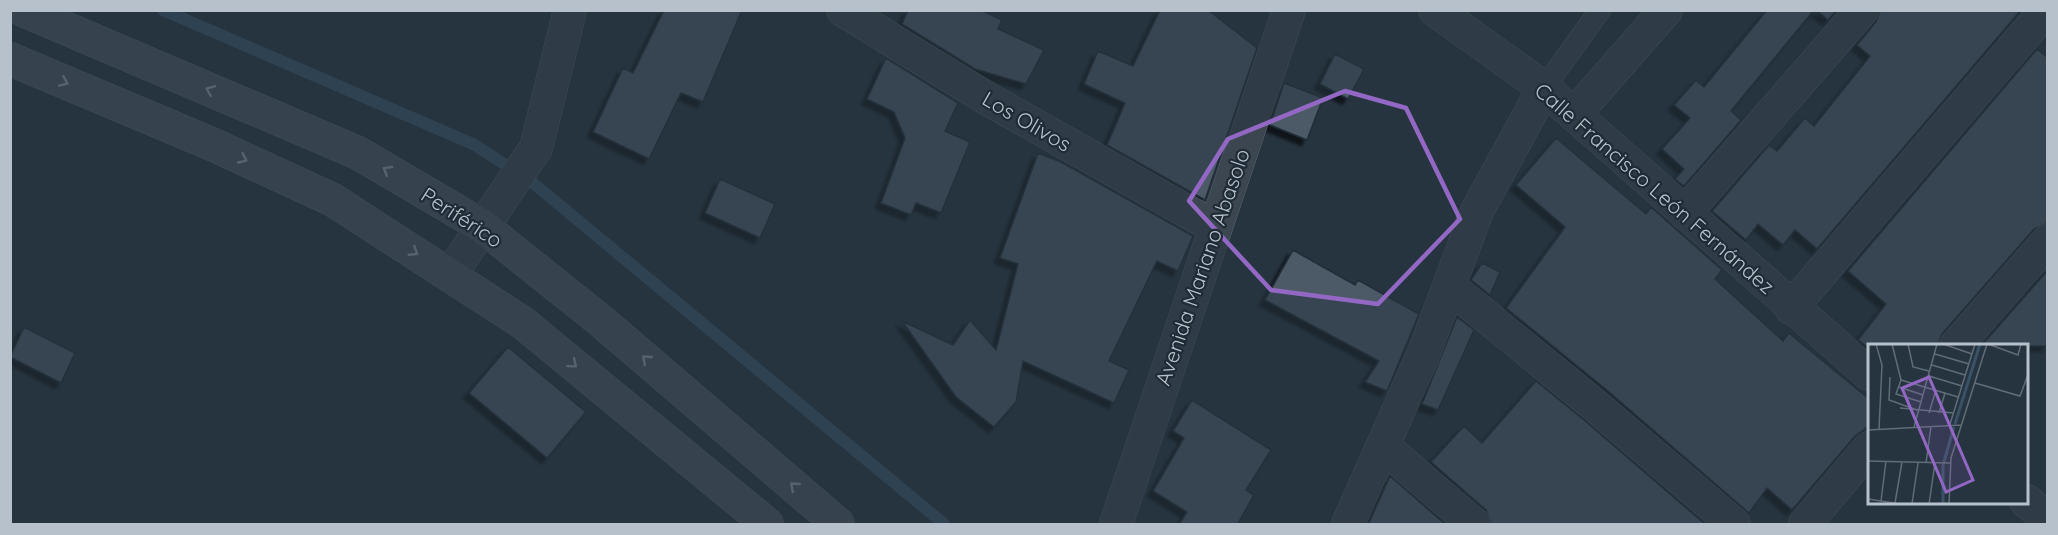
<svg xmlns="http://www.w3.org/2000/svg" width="2058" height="535" viewBox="0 0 2058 535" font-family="Quicksand,sans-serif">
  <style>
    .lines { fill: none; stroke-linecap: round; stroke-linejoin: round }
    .stream { stroke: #3a5267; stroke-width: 12 }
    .building { fill: #4b5a66; stroke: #212d38; stroke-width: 1.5; filter: url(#shadow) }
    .service-casing { stroke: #58646e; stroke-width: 22 }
    .minor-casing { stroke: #58646e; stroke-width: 34 }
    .tertiary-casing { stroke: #58646e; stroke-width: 34 }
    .secondary-casing { stroke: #58646e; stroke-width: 34 }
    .service { stroke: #3b4650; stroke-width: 21 }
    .minor { stroke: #3b4650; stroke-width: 33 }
    .tertiary { stroke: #3b4650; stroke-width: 33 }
    .secondary { stroke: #495663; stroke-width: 33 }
    .oneway { stroke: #909ca7 }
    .marked { fill: none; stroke: #9368c4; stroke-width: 4.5; stroke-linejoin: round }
    .labels { text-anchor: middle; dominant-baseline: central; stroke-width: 4.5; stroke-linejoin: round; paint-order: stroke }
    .street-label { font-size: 21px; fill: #b7c1cb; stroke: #1f2b36 }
    .inset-river { fill: none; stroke: #3a5267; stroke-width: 3 }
    .inset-road { fill: none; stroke: #606c78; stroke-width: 1.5 }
    .view { fill: #9368c4; fill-opacity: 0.15; stroke: #9368c4; stroke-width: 3 }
    .inset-edge { fill: none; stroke: #b7c1cb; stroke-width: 3 }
  </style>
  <defs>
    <filter id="shadow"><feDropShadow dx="-5.5" dy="5.5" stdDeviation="1.5" flood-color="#0009"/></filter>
  </defs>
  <rect width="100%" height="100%" fill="#263440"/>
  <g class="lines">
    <path class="stream" d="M163,10L475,145L533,183L944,524"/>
  </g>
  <path class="building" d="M664,10H742L703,102L681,93L649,159L593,132L623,68L633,73Z
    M908,10H981L1002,20L998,29L1044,50L1026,84L975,69L902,24Z
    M1160,10H1208L1257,48L1205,200L1107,145L1125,103L1084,84L1098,51L1133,66Z
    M1767,10H1814L1731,111L1741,120L1684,186L1675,179L1684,169L1662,149L1690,118L1674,105L1696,80L1704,87Z
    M1816,10H1837L1828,20Z
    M1880,10H2021L1817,249L1795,230L1783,245L1758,224L1746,240L1712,211L1769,145L1777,151L1805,118L1814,126L1870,56L1857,45L1876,22Z
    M2037,49L2048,58V223L2034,229L1942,334L1938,346H1866L1858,340L1886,304L1848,271Z
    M1335,54L1364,69L1348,99L1320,84Z
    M886,58L958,103L945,131L970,142L941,213L916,203L911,215L881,203L905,138L894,112L867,99Z
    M1284,83L1323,98L1307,140L1270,125Z
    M1556,138L1646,214L1651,207L1722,270L1715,279L1783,341L1789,333L1869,399V426L1855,436L1792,510L1767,488L1749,513L1608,391L1506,308L1565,227L1516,185Z
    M1038,153L1061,162L1193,236L1178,271L1157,261L1109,361L1129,370L1114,403L1023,361L1016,402L994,427L956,397L902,321L953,345L970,320L996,350L1018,264L1000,258Z
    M720,179L775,204L760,238L705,213Z
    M1293,250L1355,285L1358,280L1419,314L1387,391L1365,382L1379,361L1265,300Z
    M1482,263L1500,272L1490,295L1471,280Z
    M2048,270V346H1981Z
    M1457,317L1474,330L1438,410L1422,404Z
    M24,327L75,353L61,383L10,357Z
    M508,347L586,412L547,458L469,393Z
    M1536,381L1584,420L1706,525H1492L1486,510L1431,462L1464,426L1482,443Z
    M1192,400L1271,450L1246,490L1254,495L1237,525H1179L1187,512L1153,491L1184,438L1173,431Z
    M1390,476L1446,525H1368Z"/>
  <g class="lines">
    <defs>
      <path id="service" d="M1544,88L1600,10"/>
      <path id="minor" d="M843,10L988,99L1215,227
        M1435,10L1544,88L1869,374
        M1574,115L1666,10
        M1685,213L1862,10
        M450,275L536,148L570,10
        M1449,286L1596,406L1734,524
        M1791,308L2046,10
        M1956,346L2048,241
        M1383,446L1474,524
        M2026,501L2048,518
        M1348,524L1424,353L1477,211L1544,88
        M1805,524L1869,448"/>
      <path id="tertiary" d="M1116,524L1289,10"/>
      <path id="secondary" d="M23,10L358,153L482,226L601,321L838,524
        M10,59L214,145L333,200L523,323L767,524"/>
    </defs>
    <use href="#service" class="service-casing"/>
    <use href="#minor" class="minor-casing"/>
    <use href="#tertiary" class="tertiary-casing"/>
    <use href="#secondary" class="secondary-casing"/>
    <use href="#service" class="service"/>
    <use href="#minor" class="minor"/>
    <use href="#tertiary" class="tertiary"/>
    <use href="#secondary" class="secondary"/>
  </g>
  <defs><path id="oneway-chevron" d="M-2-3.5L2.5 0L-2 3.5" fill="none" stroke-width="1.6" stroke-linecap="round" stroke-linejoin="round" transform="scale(1.5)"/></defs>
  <g class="oneway">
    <use href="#oneway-chevron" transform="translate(64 82) rotate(23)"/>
    <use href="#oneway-chevron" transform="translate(210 90) rotate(-157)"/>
    <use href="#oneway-chevron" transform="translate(243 159) rotate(25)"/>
    <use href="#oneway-chevron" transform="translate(387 170) rotate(-149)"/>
    <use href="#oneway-chevron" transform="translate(414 252) rotate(33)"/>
    <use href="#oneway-chevron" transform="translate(646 359) rotate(-139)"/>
    <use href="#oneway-chevron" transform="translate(573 364) rotate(40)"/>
    <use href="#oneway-chevron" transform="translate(794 486) rotate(-139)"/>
  </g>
  <path d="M0 0H2058V535H0ZM1345,91L1406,108L1460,219L1378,304L1271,290L1189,201L1228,139Z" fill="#263440" fill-opacity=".55" fill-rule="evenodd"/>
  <path class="marked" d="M1345,91L1406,108L1460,219L1378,304L1271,290L1189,201L1228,139Z"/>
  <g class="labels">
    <g class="street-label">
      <text transform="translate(1027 121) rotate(30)">Los Olivos</text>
      <text transform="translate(1655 188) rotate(41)">Calle Francisco León Fernández</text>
      <text transform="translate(462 217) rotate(33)">Periférico</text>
      <text transform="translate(1202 267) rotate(-71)">Avenida Mariano Abasolo</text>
    </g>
  </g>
  <g transform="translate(1868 344)">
    <rect width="160" height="160" fill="#263440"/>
    <path class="inset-river" d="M87,80L112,0M75,160V121L86,83"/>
    <path class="inset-road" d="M8,0L14,21L11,85M24,0L33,36M40,0L45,23L61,27M75,0L104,10M120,0L150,11L153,0M67,10L101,20M64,21L97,31M61,32L94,42M22,33L21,56L49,66M107,39L152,52L161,28M31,43L55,51M53,58L28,50L33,36L90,53M32,64L86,69M61,69L68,46M71,69L77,49M82,80L107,0M46,83L69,0M0,86L93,81M0,117L82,119M58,119L63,82M0,155L32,160M13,157L18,117M27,159L34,118M44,160L50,119M61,160L67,119M81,160L83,114L119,0"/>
    <path class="view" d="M61,33L105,136L78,148L34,44Z"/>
    <rect width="160" height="160" class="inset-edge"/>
  </g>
  <rect width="2058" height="535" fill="none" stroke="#b7c1cb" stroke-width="24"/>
</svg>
